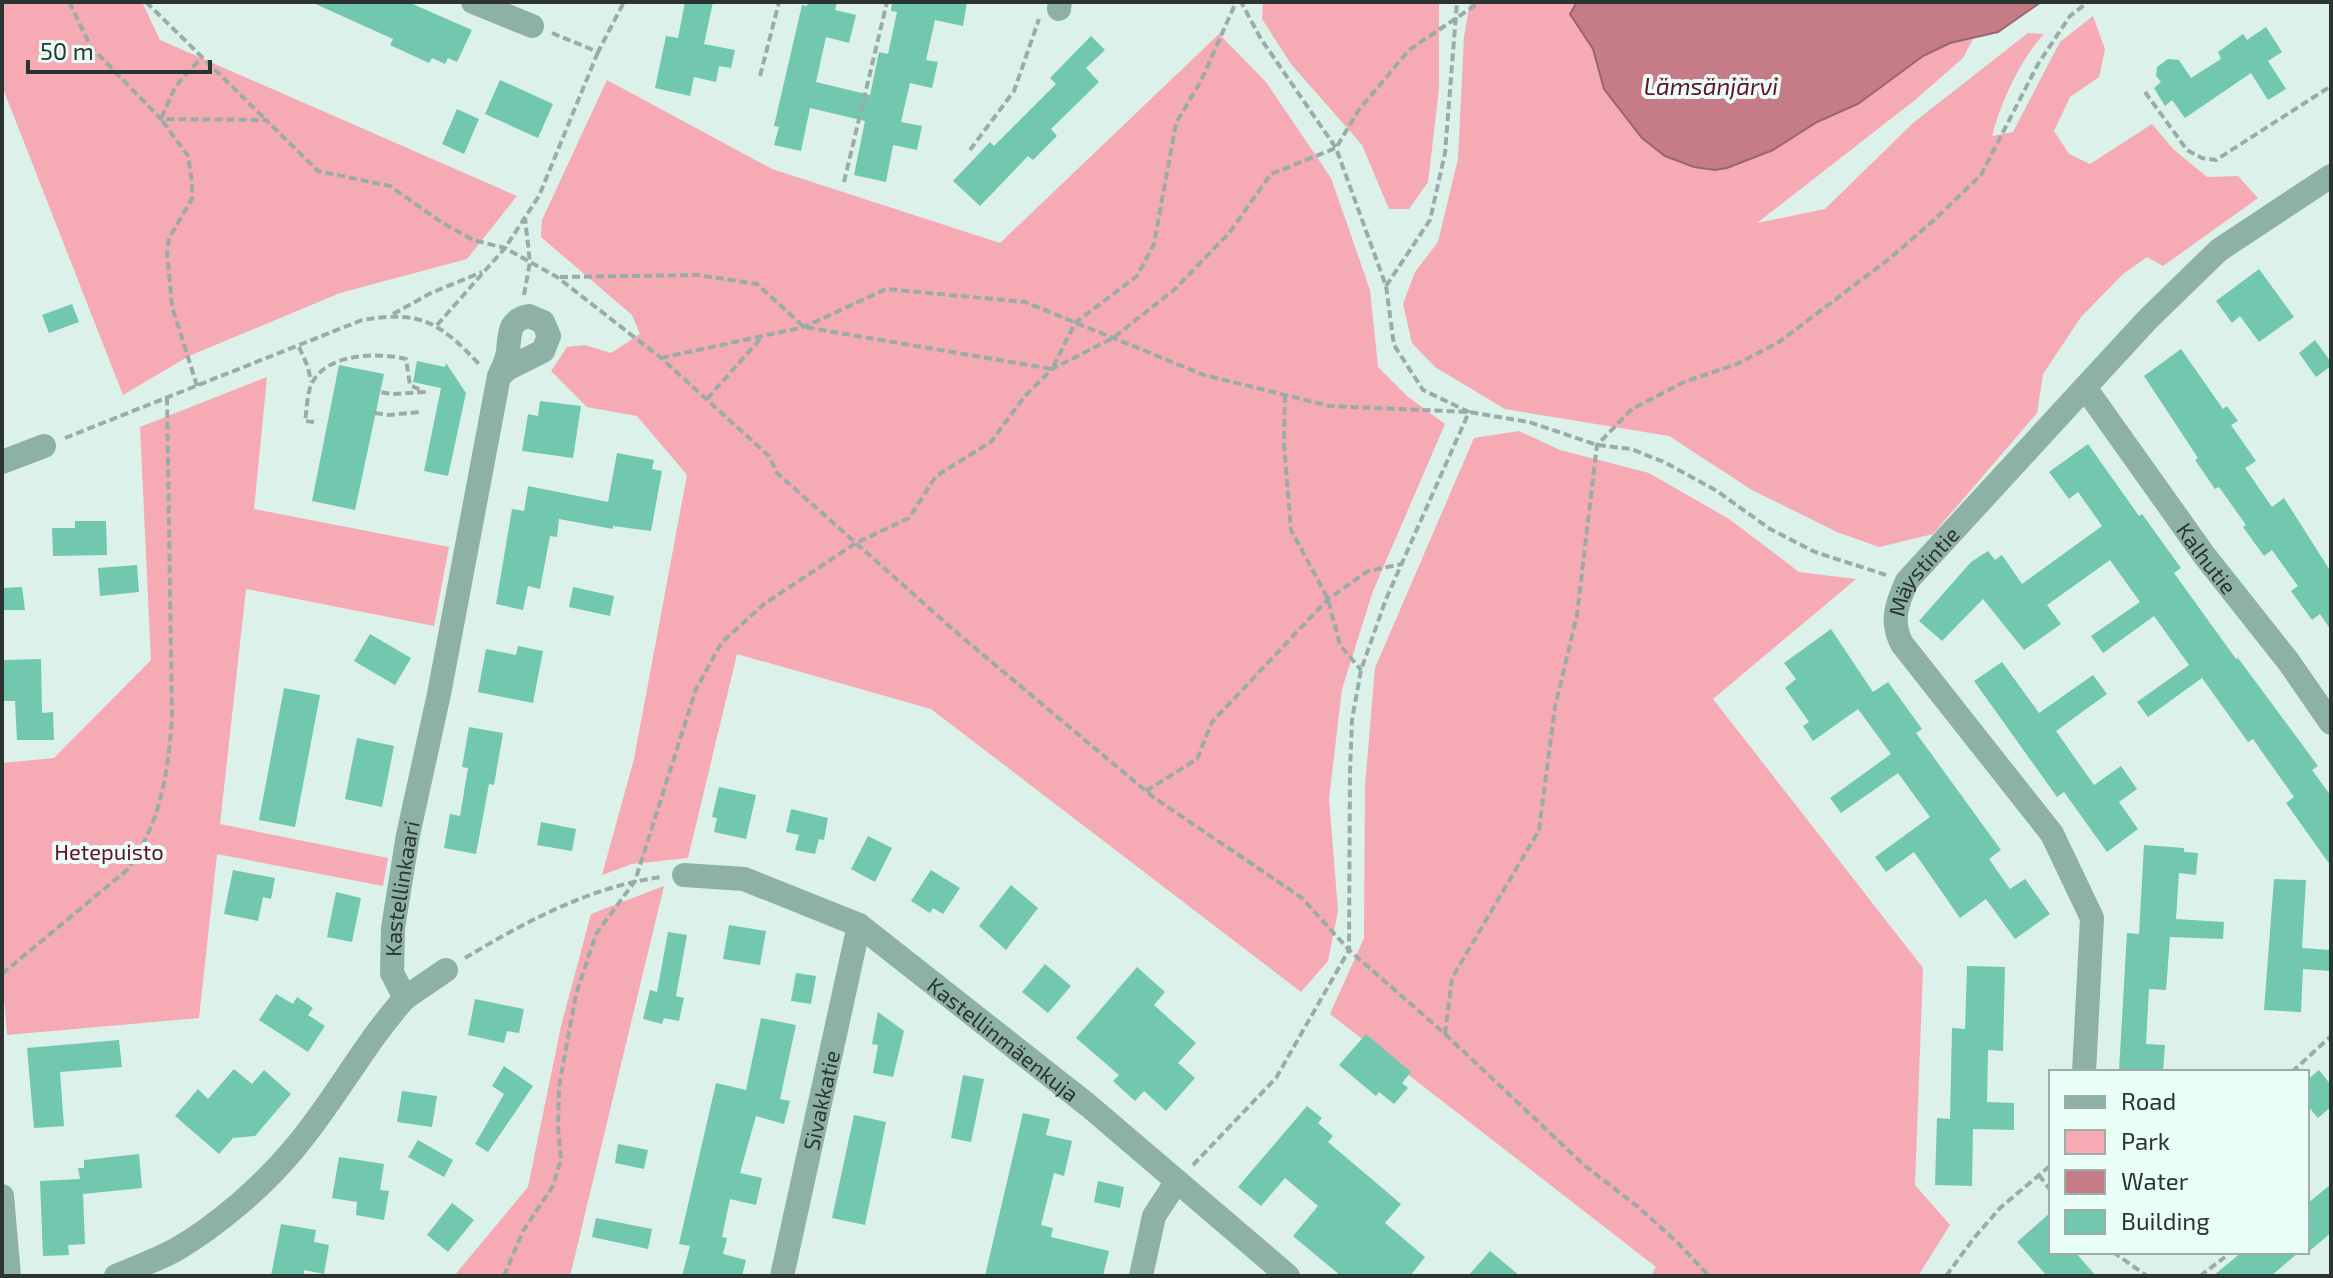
<svg xmlns="http://www.w3.org/2000/svg" width="2333" height="1278" viewBox="0 0 2333 1278" font-family="'Exo 2',sans-serif">
  <style>
    .green { fill: #f5aab4 }
    .water { fill: #c67c87; stroke: #98666d; stroke-width: 2 }
    .building { fill: #72c8ae }
    .lines { fill: none; stroke-linecap: round; stroke-linejoin: round }
    .path { stroke: #9baca6; stroke-width: 4; stroke-dasharray: 8 4; stroke-linecap: butt }
    .minor { stroke: #8eb1a5; stroke-width: 24 }
    .labels { text-anchor: middle; dominant-baseline: central; stroke-width: 8; stroke-linejoin: round; paint-order: stroke }
    .street-label { font-size: 22px; fill: #2c3431; stroke: #e9fef6 }
    .park-label { font-size: 22px; fill: #670e28; stroke: #e9fef6 }
    .water-label { font-size: 24px; font-style: italic; fill: #670e28; stroke: #e9fef6 }
  </style>
  <rect width="100%" height="100%" fill="#dbf1e9"/>
  <path class="green" d="M2,2H142L160,40L517,196L467,259L340,293L189,356L123,395L2,86Z
    M1263,2H1439V89L1428,182L1409,209H1389L1362,145L1291,64L1262,19Z
    M1470,2H1577L1571,15L1593,49L1604,89L1642,138L1665,156L1715,170L1727,168L1773,150L1817,122L1858,104L1923,56L1950,43L1973,39L1963,58L1915,100L1757,223L1825,209L1913,123L2028,33L2044,34C2020,60 2001,102 1992,136L2013,132L2060,42L2093,16L2105,49L2099,77L2070,97L2054,131L2069,154L2090,164L2152,124L2173,149L2207,177L2238,176L2258,198L2163,266L2147,257L2123,274L2081,317L2043,374L2037,413L1933,534L1879,547L1837,532L1752,490L1669,436L1505,409L1435,367L1412,343L1403,304L1415,272L1438,242L1458,159L1464,37Z
    M1219,34L1266,82L1331,178L1370,290L1378,367L1407,396L1445,424L1373,591L1342,689L1329,799L1338,911L1328,961L1301,992L931,709L737,654L688,858L632,864L602,875L634,759L687,475L637,416L587,407L551,371L567,347L585,345L611,353L640,334L632,315L541,237L542,220L607,80L772,169L1000,243Z
    M267,377L254,509L449,547L434,626L246,589L220,824L388,858L383,886L217,854L199,1018L7,1035L2,975V763L54,758L151,660L140,427Z
    M1519,431L1560,450L1649,473L1729,519L1799,572L1856,579L1713,699L1923,968L1915,1185L1950,1225L1918,1276H1651L1656,1267L1330,1014L1364,938L1365,786L1375,668L1474,438Z
    M664,886L570,1276H454L528,1187L561,1026L591,914Z"/>
  <path class="water" d="M1577,2H2041L1998,32L1950,43L1923,56L1858,104L1817,122L1773,150L1727,168L1715,170L1694,167L1665,156L1642,138L1604,89L1593,49L1570,14Z"/>
  <path class="building" d="M311,2H408L472,30L457,62L448,58L445,64L432,58L429,63L390,45L393,39Z
    M685,2H713L704,44L735,50L731,68L719,66L716,82L694,77L690,96L655,88L666,36L678,38Z
    M808,2H837L835,10L856,15L849,43L826,37L816,82L870,95L879,52L888,54L897,12L891,11L892,2H967L963,26L935,20L926,60L938,62L932,88L910,83L901,122L922,126L917,150L893,145L886,182L854,175L865,121L810,108L801,151L774,145L779,127L774,126L802,5L807,6Z
    M2266,27L2282,52L2268,61L2286,89L2268,100L2251,73L2185,118L2172,100L2165,106L2154,88L2161,82L2156,76L2157,67L2168,59L2179,60L2191,78L2221,59L2218,52L2243,34L2247,40Z
    M1091,36L1105,50L1086,68L1099,82L1051,129L1057,136L1033,160L1028,156L980,206L953,181L990,142L994,146L1056,84L1050,78Z
    M500,80L553,104L538,138L485,114Z
    M457,109L479,119L464,154L442,144Z
    M2259,269L2294,317L2259,342L2240,316L2232,323L2216,301Z
    M72,304L79,322L49,333L42,315Z
    M2315,340L2331,362V366L2316,377L2299,353Z
    M2181,349L2223,409L2227,406L2238,421L2231,425L2256,461L2245,468L2272,507L2284,498L2331,572V630L2320,614L2312,620L2291,591L2298,586L2272,550L2264,556L2243,527L2246,525L2219,487L2215,489L2195,460L2198,458L2144,376Z
    M417,361L445,367L446,363L466,393L448,476L424,471L441,388L413,382Z
    M339,365L384,374L355,510L312,501Z
    M540,401L581,406L573,458L522,451L528,414L538,416Z
    M2088,444L2139,516L2142,514L2181,568L2174,573L2236,659L2238,658L2318,766L2312,770L2331,796V866L2286,803L2294,797L2253,739L2248,742L2202,678L2148,717L2137,702L2189,665L2154,616L2103,653L2091,636L2140,602L2110,560L2047,605L2061,624L2024,650L1983,599L1942,641L1919,621L1971,562L1988,551L1995,560L2002,555L2022,584L2102,526L2078,492L2069,499L2049,472Z
    M617,453L654,460L652,469L662,471L651,531L613,526V529L559,519L557,537L550,536L540,589L528,586L523,610L496,604L512,509L524,511L528,486L608,502Z
    M75,521H106L107,555L53,556L52,528H75Z
    M137,565L139,592L100,596L98,568Z
    M22,587L25,610H2V588Z
    M573,587L614,596L610,616L569,607Z
    M1831,629L1873,692L1888,682L1922,729L1916,733L2001,850L1989,859L2010,889L2025,879L2050,914L2015,939L1986,899L1960,918L1914,852L1886,872L1875,857L1930,817L1898,773L1841,813L1830,798L1891,754L1858,709L1813,741L1803,726L1809,722L1785,688L1796,679L1784,663Z
    M370,634L411,658L395,685L354,661Z
    M518,646L543,651L533,703L478,692L486,649L516,655Z
    M41,659L42,713L53,712L54,740H17L15,701H2V660Z
    M2002,662L2039,713L2093,675L2107,694L2056,731L2094,785L2121,766L2137,789L2119,802L2138,829L2107,852L2064,792L2057,797L1974,681Z
    M284,688L320,695L295,827L259,820Z
    M469,727L503,733L494,785L489,784L476,854L444,848L450,814L460,816L468,768L462,767Z
    M357,738L394,746L382,807L345,799Z
    M719,787L756,795L746,839L714,832L717,818L712,817Z
    M791,809L828,818L824,840L819,839L815,854L795,850L799,835L786,832Z
    M541,822L576,829L572,851L537,845Z
    M868,836L892,848L875,882L851,869Z
    M2144,845L2184,848V852L2198,853L2196,875L2179,873L2176,919L2224,922L2223,939L2170,937L2166,990L2149,989L2146,1044L2165,1045L2163,1072L2119,1070L2127,933L2139,934Z
    M233,870L275,878L271,899L263,897L258,921L224,914Z
    M931,870L960,888L943,914L933,908L930,913L911,901Z
    M2274,879L2306,880L2302,948L2331,950V971L2303,969L2301,1012L2264,1010Z
    M1011,885L1038,908L1006,950L979,926Z
    M336,892L361,898L352,942L327,937Z
    M729,925L766,931L760,965L723,959Z
    M668,932L687,935L676,996L684,998L679,1021L664,1018L662,1024L643,1019L650,990L657,992Z
    M1045,964L1071,986L1048,1013L1022,992Z
    M1967,966L2005,967L2003,1051L1988,1050L1987,1102L2014,1103V1130L1973,1129L1972,1186L1935,1185L1937,1118L1950,1119L1952,1028L1965,1029Z
    M1137,967L1165,992L1154,1005L1196,1043L1178,1063L1195,1078L1166,1111L1144,1091L1135,1101L1113,1081L1119,1075L1076,1038Z
    M796,973L816,976L811,1004L791,1001Z
    M276,994L293,1004L297,997L313,1008L308,1015L325,1026L308,1052L259,1020Z
    M475,999L524,1009L519,1033L507,1031L504,1043L468,1035Z
    M878,1012L904,1031L893,1077L873,1073L878,1045L872,1044Z
    M761,1018L796,1025L780,1099L790,1101L784,1124L756,1116L740,1173L762,1178L756,1205L730,1199L722,1237L727,1238L723,1254L746,1260L742,1276H682L690,1246L679,1244L716,1083L746,1090Z
    M1366,1034L1411,1072L1402,1083L1408,1088L1394,1104L1379,1092L1376,1096L1339,1065Z
    M119,1040L122,1067L60,1072L64,1126L34,1128L27,1048Z
    M504,1066L533,1086L488,1152L475,1144L504,1094L492,1086Z
    M234,1069L252,1084L264,1070L291,1094L255,1136L233,1138L219,1154L175,1116L198,1089L208,1099Z
    M2319,1070L2331,1085V1107L2318,1118L2307,1105V1080Z
    M963,1075L984,1079L971,1142L951,1138Z
    M402,1091L437,1096L432,1127L397,1122Z
    M1307,1106L1322,1118L1318,1123L1333,1136L1328,1142L1401,1204L1385,1223L1425,1257L1410,1276H1341L1293,1236L1318,1206L1285,1178L1261,1206L1238,1187Z
    M1023,1113L1050,1119L1046,1135L1072,1141L1064,1176L1054,1173L1041,1225L1053,1228L1051,1237L1109,1251L1103,1276H985Z
    M854,1115L886,1122L865,1225L832,1218Z
    M418,1140L453,1160L444,1177L408,1157Z
    M618,1144L648,1150L644,1169L615,1163Z
    M139,1154L142,1188L83,1194L85,1244L68,1245L69,1255L43,1256L40,1181L80,1179L78,1168H84V1160Z
    M339,1157L384,1164L380,1190L389,1191L384,1220L356,1215L357,1202L332,1198Z
    M1098,1181L1124,1187L1120,1208L1094,1202Z
    M2331,1184V1233L2307,1253V1204Z
    M452,1203L474,1220L448,1252L427,1235Z
    M2051,1212V1252H2075L2096,1276H2047L2017,1242Z
    M596,1218L652,1229L648,1249L592,1237Z
    M281,1224L316,1230L314,1242L329,1245L324,1274L304,1270V1276H271Z
    M1490,1251L1520,1276H1468Z
    M2242,1252H2299L2271,1276H2213Z"/>
  <g class="lines">
    <path class="path" d="M69,2L91,47L161,119L266,120L318,171L390,186L441,222L473,240L505,248L557,277L661,358L769,456L777,473L957,633L1153,797L1302,898L1349,950L1445,1034L1584,1165L1638,1207L1677,1242L1709,1276
      M146,2L265,119
      M552,33L598,52L624,2
      M760,76L779,2
      M2145,92L2187,150L2202,158L2216,160L2331,86
      M970,150L1014,91L1039,19
      M844,182L887,2
      M560,277L698,275L757,284L804,327L1052,369L1075,323L1137,276L1154,244L1176,123L1201,81L1236,2
      M1386,286L1430,220L1445,153L1457,2
      M524,295L530,262L525,218
      M393,314L431,293L482,272
      M437,325L505,248L539,196L598,52
      M299,347L308,367L311,382
      M661,358L804,327L886,289L1025,302L1204,375L1330,406L1469,412L1529,422L1597,445L1631,449L1664,462L1717,491L1770,529L1815,552L1886,575
      M197,386L172,306L167,252L169,238L192,199V182L188,156L161,119L175,87L202,57
      M1285,395L1284,444L1291,530L1328,599L1340,645L1361,670
      M707,399L761,338
      M375,413L389,415L420,412
      M314,422L305,421C307,409 307,393 312,383C327,353 378,352 406,359L410,385L424,392L393,394L379,392
      M65,438L362,320C422,310 440,323 480,365
      M1146,791L1197,759L1212,722L1328,599L1368,571L1402,564
      M465,958C525,922 591,886 662,877
      M2,974L127,870C161,822 167,777 172,720L167,398
      M1445,1034L1452,978L1539,830L1555,707L1577,615L1597,445L1632,409L1684,382L1737,364L1779,342L1889,259L1934,220L1981,175L2038,64L2070,16L2088,2
      M2292,1072L2331,1036
      M1193,1165L1276,1078L1349,950L1350,771L1352,720L1361,670L1386,599L1469,412L1423,390L1394,345L1386,286L1336,148L1261,39L1241,2
      M2039,1175L2051,1191
      M2113,1252L2147,1276
      M504,1276L523,1231L553,1186L561,1159L558,1128L559,1087L576,994L596,934L635,881L696,689L722,642L764,604L856,543L909,518L936,476L991,442L1024,397L1052,369L1113,338L1175,289L1229,233L1271,174L1336,148L1358,111L1409,50L1480,2
      M1946,1276L1974,1238L2000,1208L2051,1165
      M2200,1276L2225,1257"/>
    <g class="minor">
      <path d="M473,2L532,26"/>
      <path d="M1059,9L1060,2"/>
      <path id="s1" d="M2086,389L2204,555L2288,661L2331,723"/>
      <path d="M2,462L44,446"/>
      <path id="s2" d="M684,875L744,879L859,925L1089,1106L1288,1276"/>
      <path d="M405,998L446,970"/>
      <path id="s3" d="M2084,1072L2092,918L2052,834L1902,644C1890,621 1897,603 1907,581L2147,320L2219,250L2331,176"/>
      <path d="M2,1196L9,1276"/>
      <path id="s4" d="M116,1276C136,1267 158,1260 177,1249C218,1225 263,1186 293,1150C334,1102 363,1045 405,998L392,973L393,928L408,835L439,694L499,376C503,368 507,360 508,351C510,334 508,320 529,316L543,322L549,336L543,351L509,368L499,376"/>
      <path id="s5" d="M782,1276L859,925"/>
      <path d="M1141,1276L1154,1216L1177,1181"/>
    </g>
  </g>
  <g class="labels">
    <g class="street-label">
      <text stroke="none"><textPath href="#s1" startOffset="208">Kalhutie</textPath></text>
      <text stroke="none"><textPath href="#s3" startOffset="572">Mäystintie</textPath></text>
      <text stroke="none"><textPath href="#s4" startOffset="522">Kastellinkaari</textPath></text>
      <text stroke="none"><textPath href="#s2" startOffset="368">Kastellinmäenkuja</textPath></text>
      <text stroke="none"><textPath href="#s5" startOffset="180">Sivakkatie</textPath></text>
    </g>
    <g class="park-label">
      <text x="109" y="851">Hetepuisto</text>
    </g>
    <g class="water-label">
      <text x="1711" y="85">Lämsänjärvi</text>
    </g>
  </g>
  <rect width="2333" height="1278" fill="none" stroke="#2c3431" stroke-width="8"/>
  <rect x="2049" y="1070" width="260" height="184" fill="#e9fef6" stroke="#9dada7" stroke-width="2"/>
  <rect x="2065" y="1096" width="40" height="12" fill="#8eb1a5" stroke="#9dada7" stroke-width="2"/>
  <text x="2121" y="1110" font-size="24" fill="#2c3431">Road</text>
  <rect x="2065" y="1130" width="40" height="24" fill="#f5aab4" stroke="#9dada7" stroke-width="2"/>
  <text x="2121" y="1150" font-size="24" fill="#2c3431">Park</text>
  <rect x="2065" y="1170" width="40" height="24" fill="#c67c87" stroke="#9dada7" stroke-width="2"/>
  <text x="2121" y="1190" font-size="24" fill="#2c3431">Water</text>
  <rect x="2065" y="1210" width="40" height="24" fill="#72c8ae" stroke="#9dada7" stroke-width="2"/>
  <text x="2121" y="1230" font-size="24" fill="#2c3431">Building</text>
  <path d="M28 60v12h182v-12" fill="none" stroke="#2c3431" stroke-width="4"/>
  <text x="40" y="60" font-size="24" fill="#2c3431" stroke="#e9fef6" stroke-width="6" paint-order="stroke">50 m</text>
</svg>
